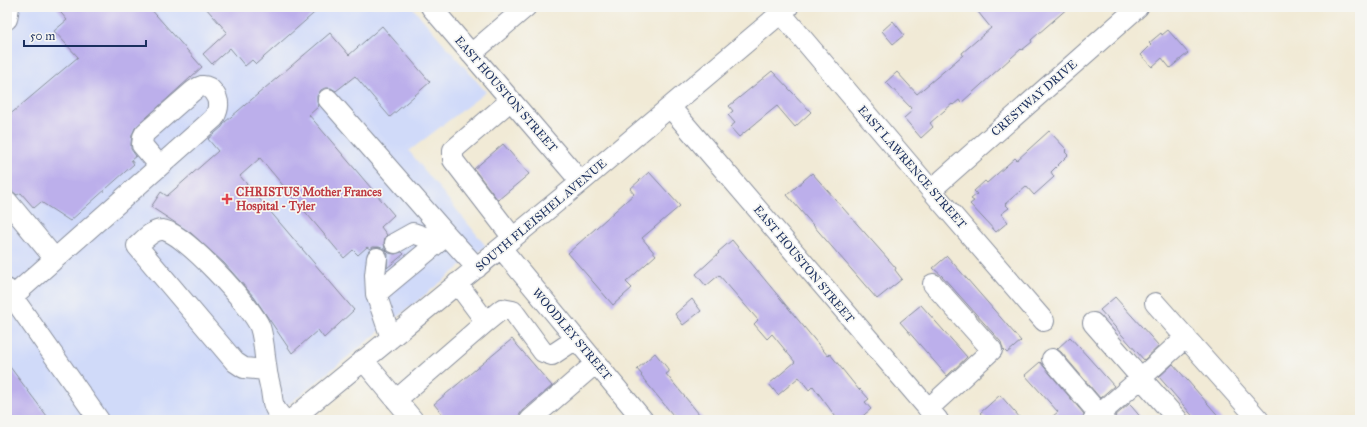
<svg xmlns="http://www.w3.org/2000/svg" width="1367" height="427" viewBox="0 0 1367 427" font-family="'IM FELL Great Primer',serif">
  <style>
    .built { fill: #d0daf9 }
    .building { fill: #bcafeb }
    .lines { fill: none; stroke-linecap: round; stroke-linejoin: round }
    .minor-casing { stroke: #868c9a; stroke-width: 22 }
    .minor { stroke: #fff; stroke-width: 20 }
    .health-dot { fill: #e0444e; stroke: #f6f6f2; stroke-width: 1.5 }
    .labels { text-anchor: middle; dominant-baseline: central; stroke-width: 3.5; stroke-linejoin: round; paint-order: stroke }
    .street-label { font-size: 12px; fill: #1b2f5e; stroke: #f6f6f2 }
    .health-label { font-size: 12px; font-weight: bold; fill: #be3a42; stroke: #f6f6f2; text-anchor: start }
  </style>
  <rect width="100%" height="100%" fill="#f6f6f2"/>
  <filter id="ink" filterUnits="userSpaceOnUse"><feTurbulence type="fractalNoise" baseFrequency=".025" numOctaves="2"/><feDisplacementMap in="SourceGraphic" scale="8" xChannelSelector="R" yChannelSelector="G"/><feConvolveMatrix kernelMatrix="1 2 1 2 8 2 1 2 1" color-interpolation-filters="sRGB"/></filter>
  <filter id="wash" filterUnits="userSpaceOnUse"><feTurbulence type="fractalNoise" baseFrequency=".012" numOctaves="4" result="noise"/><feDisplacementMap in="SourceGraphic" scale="16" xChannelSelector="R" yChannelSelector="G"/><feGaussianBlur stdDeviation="0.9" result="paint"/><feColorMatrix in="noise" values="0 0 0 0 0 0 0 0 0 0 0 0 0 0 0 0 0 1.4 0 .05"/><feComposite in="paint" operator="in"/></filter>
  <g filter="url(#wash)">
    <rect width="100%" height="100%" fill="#f1ead6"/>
    <path class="built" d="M7,7H412L486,92L409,151L486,246L269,420H7Z"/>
    <g id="blocks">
      <path class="building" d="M56,7H149L202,67L135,128L132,135L131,144V149L136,156L131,160L134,164L70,221L41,202L34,208L21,193L17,195L11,190H7V117L78,57L54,31L67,20Z
        M205,7H321L256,64L252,60L245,66L230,48L212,64L203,54L227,32Z
        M974,7H1069L1031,40L1032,42L1022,50L1021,49L961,103L959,100L953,105L952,104L930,123L933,127L921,138L904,118L913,110L886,82L897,72L917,94L963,55L962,53L991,28Z
        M893,21L904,35L893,44L882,31Z
        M382,26L430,82L390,117L355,76L336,91L331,88H325L321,90L317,96V102L319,106L309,115L394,215L381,227L387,235L385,237L384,243L385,249L389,253L395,254L402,252L404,254L387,268L388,254L384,249L379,247H373L370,249L367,247L358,255L353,250L344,258L260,158L240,176L354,310L324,338L318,330L292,353L254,297L224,263L191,233L151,207L161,192L167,196L218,151L208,139L222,127L225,122L330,33L349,55Z
        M1168,30L1188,53L1170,68L1162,58L1152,67L1141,55L1151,45L1149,43L1161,33L1162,35Z
        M772,71L811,112L795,127L777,106L739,137L730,127L735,123L728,115L733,111L729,106Z
        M1049,131L1067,150L1065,152L1068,155L1051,172L1054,177L1034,195L1026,186L1005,204L1009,208L1001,214L1008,222L996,232L970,204L974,201L971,199L977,194L974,191L985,181L987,183L1015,158L1017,160Z
        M503,144L529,174L498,200L474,169Z
        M649,172L680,206L642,238L656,255L626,282L632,288L613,305L568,253L634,194L630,189Z
        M812,173L896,268L895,270L902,279L877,299L787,195Z
        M732,240L828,356L830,354L859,390L860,389L869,399L865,402L871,409L858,420H838L813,386L809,390L799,377L778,395L769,384L795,362L772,334L767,339L754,324L758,320L719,275L706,286L696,274L719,253L718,252Z
        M947,256L1021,341L1007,353L1003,349L1001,342L942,276L933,268Z
        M1115,297L1159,346L1144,360L1100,310Z
        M692,299L701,311L683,325L675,314Z
        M921,305L967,357L947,376L900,322Z
        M1070,337L1114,386L1100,398L1061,352L1057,349Z
        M512,339L552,386L522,411L516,420H447L434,404Z
        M655,353L669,370V372L666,374L704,420H677L641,376L642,375L637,369Z
        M1040,362L1084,414L1082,420H1048L1058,412L1025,375Z
        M7,363L50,420H7Z
        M1173,364L1222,420H1196L1159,377Z
        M1000,395L1022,420H987L980,413Z
        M1129,404L1132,407L1143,420H1117L1115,416Z"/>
    </g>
  </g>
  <g filter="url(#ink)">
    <use href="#blocks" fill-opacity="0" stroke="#868c9a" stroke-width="1"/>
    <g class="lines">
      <defs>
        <path id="minor" d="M431,7L581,182
          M781,13L931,190L1044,321
          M7,19L9,7
          M471,54L526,7
          M328,99L447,235L477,268
          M511,100L453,150V160L513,238
          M670,107L938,420
          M931,190L1138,7
          M7,201L55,259
          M395,243L413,233L439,242
          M501,248L643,420
          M377,258L375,275L376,294L391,338
          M7,289L99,420
          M376,294L447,235
          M12,297L214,118C216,114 218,110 218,106C219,98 211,85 202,86C198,87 196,89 193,91L145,133L143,137L142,145L160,166
          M1155,303L1259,420
          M486,322L502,309L513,311L543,352L552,355L576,339
          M1093,323L1141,378L1186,337
          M1052,359L1104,420
          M363,360L413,420
          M266,370L244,368L235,362L137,246C144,240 152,230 162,230C181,229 253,308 260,327C263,336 264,347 265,357C266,368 268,379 271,390C272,396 272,403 275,408C277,412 281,416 284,420
          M396,400L486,322L457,283
          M928,409L992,350L933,284
          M291,420L581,182L788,7
          M530,420L596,363
          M1093,420L1141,378L1178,420"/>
      </defs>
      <use href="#minor" class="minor-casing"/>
      <use href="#minor" class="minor"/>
    </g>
  </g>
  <path class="health-dot" d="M225 193h4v4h4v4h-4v4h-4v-4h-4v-4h4z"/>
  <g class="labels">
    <g class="street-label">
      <text transform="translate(506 94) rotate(49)">EAST HOUSTON STREET</text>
      <text transform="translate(1034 98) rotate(-41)">CRESTWAY DRIVE</text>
      <text transform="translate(912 167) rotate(49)">EAST LAWRENCE STREET</text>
      <text transform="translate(541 215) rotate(-40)">SOUTH FLEISHEL AVENUE</text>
      <text transform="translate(804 264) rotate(50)">EAST HOUSTON STREET</text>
      <text transform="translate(572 334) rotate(50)">WOODLEY STREET</text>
    </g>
    <g class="health-label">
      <text x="236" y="192">CHRISTUS Mother Frances<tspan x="236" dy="14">Hospital - Tyler</tspan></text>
    </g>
  </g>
  <rect width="1367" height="427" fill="none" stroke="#f6f6f2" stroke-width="24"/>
  <path d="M24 40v6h122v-6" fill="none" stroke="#1b2f5e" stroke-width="2"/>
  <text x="30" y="40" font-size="12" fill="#1b2f5e" stroke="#f6f6f2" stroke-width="3" paint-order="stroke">50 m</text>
</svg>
